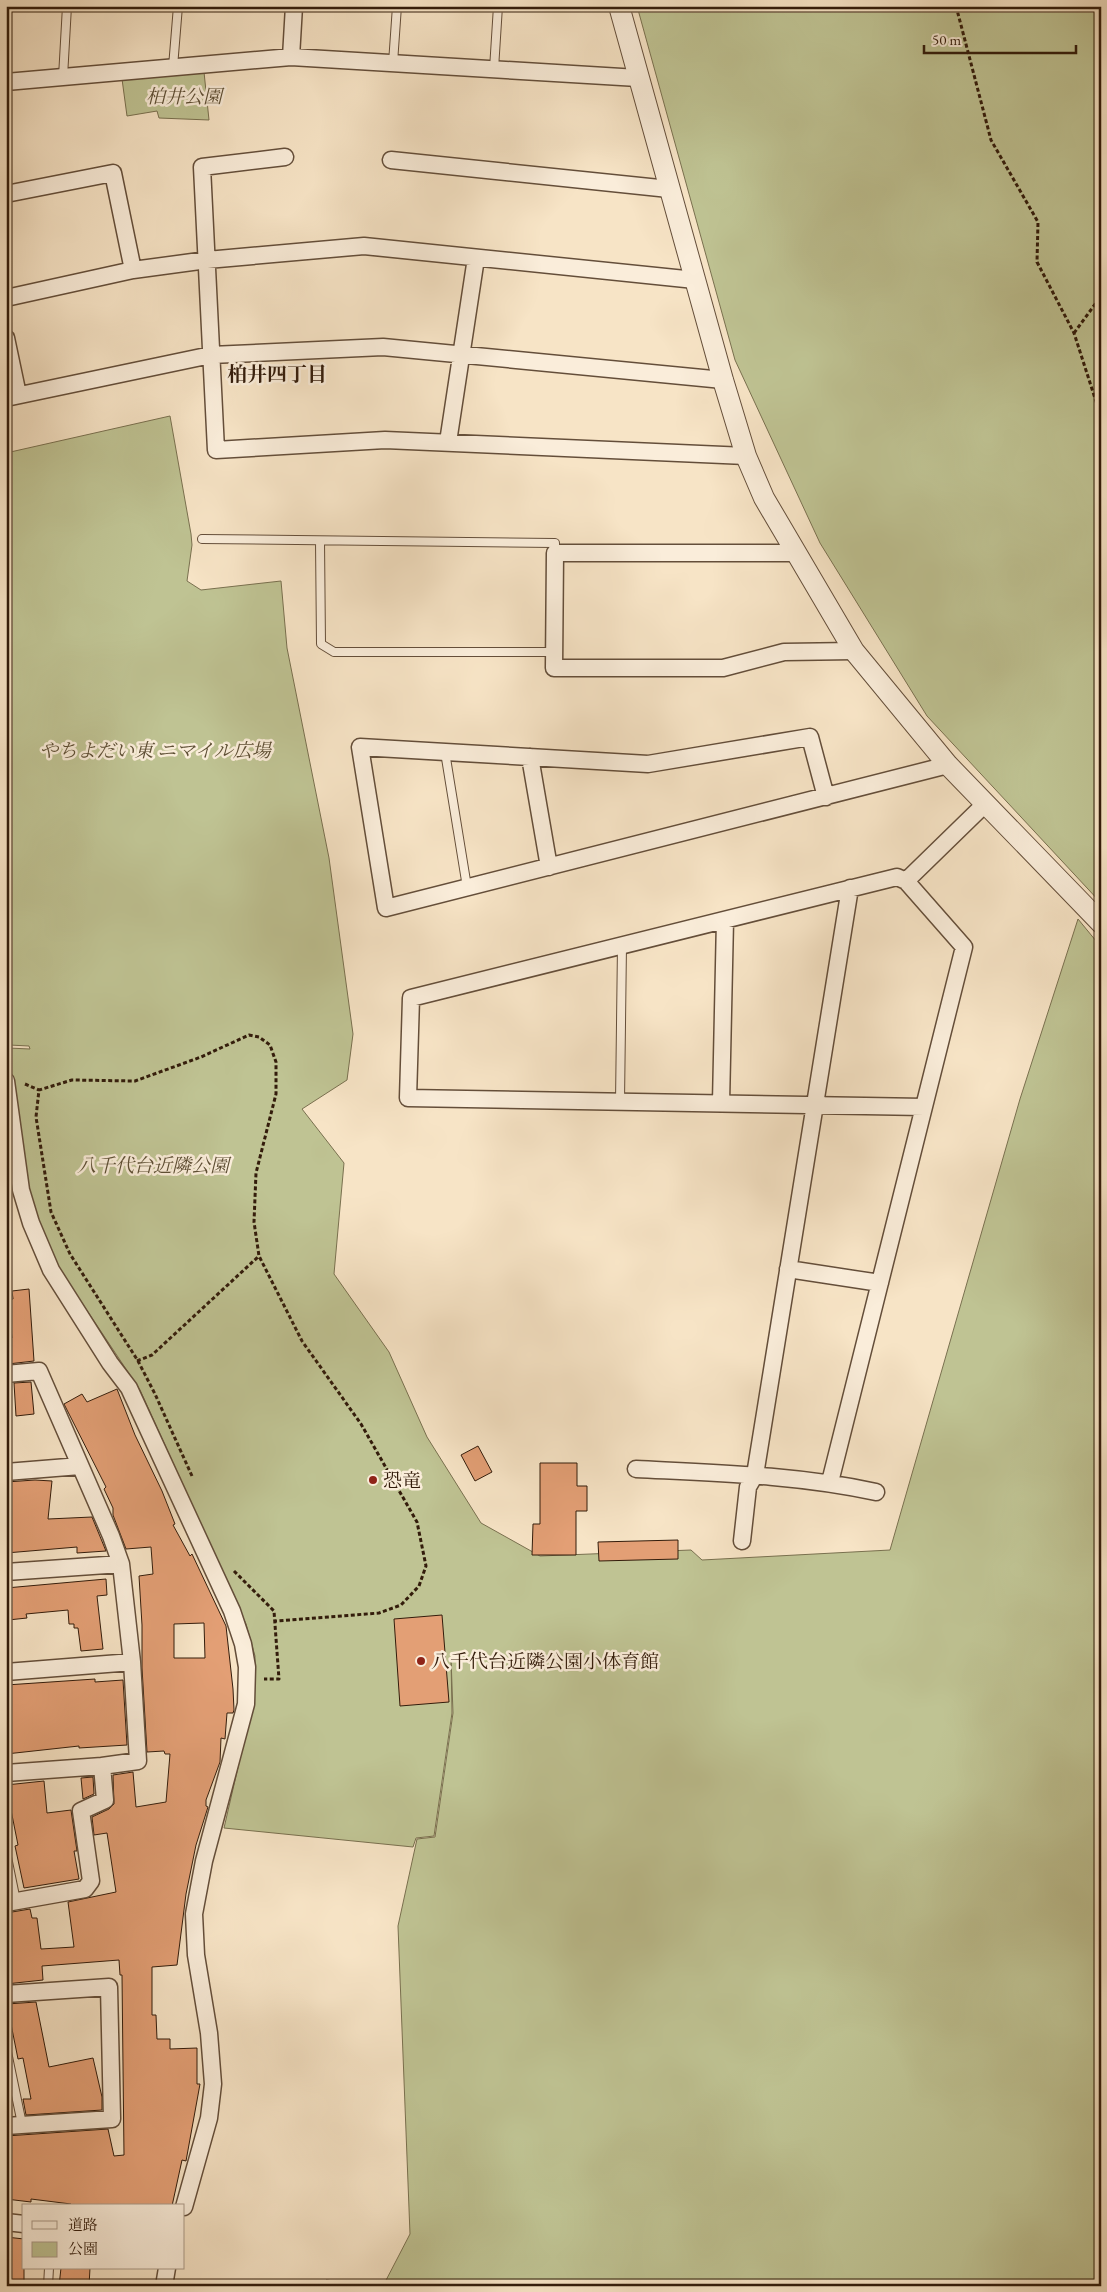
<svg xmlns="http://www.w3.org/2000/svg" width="1107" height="2292" viewBox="0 0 1107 2292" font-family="'EB Garamond','Noto Serif JP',serif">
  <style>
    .green { fill: #bfc393; stroke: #79704f }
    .building { fill: #e39f75; stroke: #331c0b; fill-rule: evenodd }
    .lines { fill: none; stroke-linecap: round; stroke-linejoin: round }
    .service-casing { stroke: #644e3a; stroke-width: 10 }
    .minor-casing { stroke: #644e3a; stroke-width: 19 }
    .tertiary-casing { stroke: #644e3a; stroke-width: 22 }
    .path { stroke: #331c0b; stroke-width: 3; stroke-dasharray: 4 2.5; stroke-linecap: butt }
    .service { stroke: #faedda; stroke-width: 8 }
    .minor { stroke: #faedda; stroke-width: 16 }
    .tertiary { stroke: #faedda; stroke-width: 20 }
    .poi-dot { fill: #8f2418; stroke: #faedda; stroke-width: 2 }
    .labels { text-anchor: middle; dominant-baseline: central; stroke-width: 5; stroke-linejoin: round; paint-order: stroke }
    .park-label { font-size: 19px; font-style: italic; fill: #5d4e34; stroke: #faedda }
    .poi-label { font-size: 19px; fill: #331c0b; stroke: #faedda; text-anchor: start }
    .neighbourhood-label { font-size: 20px; font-weight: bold; fill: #331c0b; stroke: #faedda }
  </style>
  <rect width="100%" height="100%" fill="#f7e4c6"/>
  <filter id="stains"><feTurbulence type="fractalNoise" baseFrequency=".004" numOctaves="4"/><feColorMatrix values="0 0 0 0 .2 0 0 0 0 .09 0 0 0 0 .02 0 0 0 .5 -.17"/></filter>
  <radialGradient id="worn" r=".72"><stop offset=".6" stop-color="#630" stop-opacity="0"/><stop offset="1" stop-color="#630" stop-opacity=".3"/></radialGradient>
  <path class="green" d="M637,6H1101V903L927,716L820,543L735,360Z
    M204,72L209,120L159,118L157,111L127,116L122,79Z
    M170,416L191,534L192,545L187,581L201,590L281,581L287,648L329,858L353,1034L347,1080L302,1109L344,1163L334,1274L389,1352L427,1437L481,1523L540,1556L691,1550L702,1560L890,1550L1020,1099L1078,919L1101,947V2286H383L410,2234L398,1926L417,1839L435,1837L453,1713L451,1658L452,1713L434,1836L416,1838L413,1847L224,1828L254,1698L255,1656L246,1624L140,1390L56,1264L38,1224L25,1170L8,1048L30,1049L29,1046L9,1045L6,1035V453Z"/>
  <path class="building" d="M29,1289L34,1361L8,1364L6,1338H12L8,1300L13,1299L12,1291Z
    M31,1382L34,1414L16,1416L14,1383Z
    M117,1389L135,1435L162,1491L175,1524L173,1525L190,1556L192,1554L226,1626L233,1689L234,1710L233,1713H227L225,1739L221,1738L220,1762L206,1800V1806L208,1807L196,1845L186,1894L177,1965L152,1967V2015H156L157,2039H170V2049L197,2048V2084H200L186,2161L182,2160L172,2206H71V2204L31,2199V2202L6,2199V2136L108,2129L114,2156L124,2155L122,1975H120L119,1960L42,1966L43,1980L6,1984V1913L30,1909L32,1918H37L41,1949L74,1947L68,1902L116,1892L107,1833L94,1835L92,1817L109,1809L114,1804L113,1775L133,1772L136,1807L166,1802L170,1754H165L164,1751L147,1752L142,1668V1625L139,1576L153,1574L151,1547L126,1549L113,1515V1508L104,1489L106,1487L64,1404L82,1394L87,1402ZM204,1623L205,1658H174V1624Z
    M478,1446L492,1472L475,1481L461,1455Z
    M540,1463H577V1486H587V1511H576V1555H532L533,1524H540Z
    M35,1480L52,1481L48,1519L92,1517L106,1551L77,1553V1547L6,1553V1482Z
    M678,1540V1559L599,1561L598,1542Z
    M106,1579L107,1595L97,1596L103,1649L81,1651L78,1628H74V1624H69L68,1610L26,1614L27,1618L8,1620L6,1588Z
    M442,1615L449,1702L400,1706L394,1619Z
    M95,1679V1682L123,1680L127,1745L79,1748V1746L6,1754V1685Z
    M93,1777L94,1794L83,1799L81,1778Z
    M44,1781L47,1813L71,1810L77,1851H74L79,1879L24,1888L15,1846L18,1845L10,1805H6V1785Z
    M36,2002L49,2067L93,2058L102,2097V2110L26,2115L23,2099H31L23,2058L18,2059L7,2004Z
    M6,2237L24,2239V2286H6Z
    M61,2268H90L89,2286H59Z"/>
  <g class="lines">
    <defs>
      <path id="service" d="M393,63L397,6
        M173,67L178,6
        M494,69L498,6
        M63,77L67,6
        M202,539L555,543V553
        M320,541L321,644L334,652H554
        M445,752L467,887
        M620,1102L622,945
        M6,1852L16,1901
        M6,2047L22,2124
        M48,2286L49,2268"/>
      <path id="minor" d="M291,57L294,6
        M6,82L291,57L638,78
        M285,157L202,167L216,450L385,440L746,456
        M391,160L669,189
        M6,194L113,173L133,270
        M6,298L133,270L207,260L364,246L695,280
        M6,338L18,395
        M6,398L211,355L383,347L723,380
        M448,442L476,258
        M795,553H555L554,668H723L784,652L854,651
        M530,757L549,867
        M826,797L810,737L648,764L360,747L386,908L948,765
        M906,881L985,804
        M6,1081L21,1190L31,1223L51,1270L110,1363L129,1388L232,1611L243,1644L247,1667L246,1704L204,1861L194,1914L196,1955L209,2033L213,2084L209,2118L184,2207
        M721,1103L725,920
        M788,1269L880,1283
        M6,1374L39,1371L111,1536L121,1564L132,1662L138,1761L102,1766L105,1800L81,1811L91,1881L85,1889L6,1903
        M636,1469C716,1473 797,1475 876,1492
        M6,1472L80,1466
        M830,1482L964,947L906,881L897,877L411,998L408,1098L924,1107
        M742,1541L748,1487L755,1475L850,888
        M6,1572L121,1564
        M6,1672L132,1662
        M6,1773L102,1766
        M6,1994L109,1987L112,2119L6,2126
        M6,2222L24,2224
        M164,2286L167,2268"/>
      <path id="tertiary" d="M619,6L723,380L746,456L764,498L854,651L948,765L1101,923"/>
    </defs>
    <use href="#service" class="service-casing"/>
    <use href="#minor" class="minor-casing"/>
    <use href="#tertiary" class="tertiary-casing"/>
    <path class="path" d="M956,6L991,140L1038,222L1037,262L1074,333L1101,417
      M1074,333L1101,296
      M25,1084L39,1090
      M137,1361L152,1355L259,1256
      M192,1476L155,1394L138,1361L70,1254L51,1212L36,1117L39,1090L72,1080L135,1081L201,1057L249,1035L259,1037L270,1045L276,1062V1094L256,1173L254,1222L259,1256L302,1341L361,1424L417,1522L426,1566L419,1586L401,1605L379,1613L276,1621
      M234,1571L274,1611L279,1679H264
      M326,2281L368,2286"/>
    <use href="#service" class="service"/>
    <use href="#minor" class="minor"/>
    <use href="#tertiary" class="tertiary"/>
  </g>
  <g class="poi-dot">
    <circle cx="373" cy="1480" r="5"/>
    <circle cx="421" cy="1661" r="5"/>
  </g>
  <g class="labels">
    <g class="park-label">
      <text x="184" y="96">柏井公園</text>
      <text x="155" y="750">やちよだい東 ニマイル広場</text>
      <text x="153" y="1165">八千代台近隣公園</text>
    </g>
    <g class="poi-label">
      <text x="383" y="1480">恐竜</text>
      <text x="431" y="1661">八千代台近隣公園小体育館</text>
    </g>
    <g class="neighbourhood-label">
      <text x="277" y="374">柏井四丁目</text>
    </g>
  </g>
  <rect width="1107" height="2292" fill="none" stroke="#f7e4c6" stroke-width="25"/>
  <rect x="8" y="8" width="1092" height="2277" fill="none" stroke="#331c0b" stroke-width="2.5"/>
  <rect x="12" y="12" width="1082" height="2267" fill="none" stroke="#331c0b"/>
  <rect x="22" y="2204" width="162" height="65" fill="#faedda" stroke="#aa9987"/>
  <rect x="32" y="2221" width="25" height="8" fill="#faedda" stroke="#aa9987"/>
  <text x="68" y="2230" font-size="15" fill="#331c0b">道路</text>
  <rect x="32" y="2242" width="25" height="15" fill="#bfc393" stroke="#aa9987"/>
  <text x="68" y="2254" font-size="15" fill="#331c0b">公園</text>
  <path d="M924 45v8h152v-8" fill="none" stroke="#331c0b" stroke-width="2.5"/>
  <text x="932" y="45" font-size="15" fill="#331c0b" stroke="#faedda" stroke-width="4" paint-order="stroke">50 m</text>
  <rect width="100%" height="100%" filter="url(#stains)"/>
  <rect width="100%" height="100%" fill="url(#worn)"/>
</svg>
